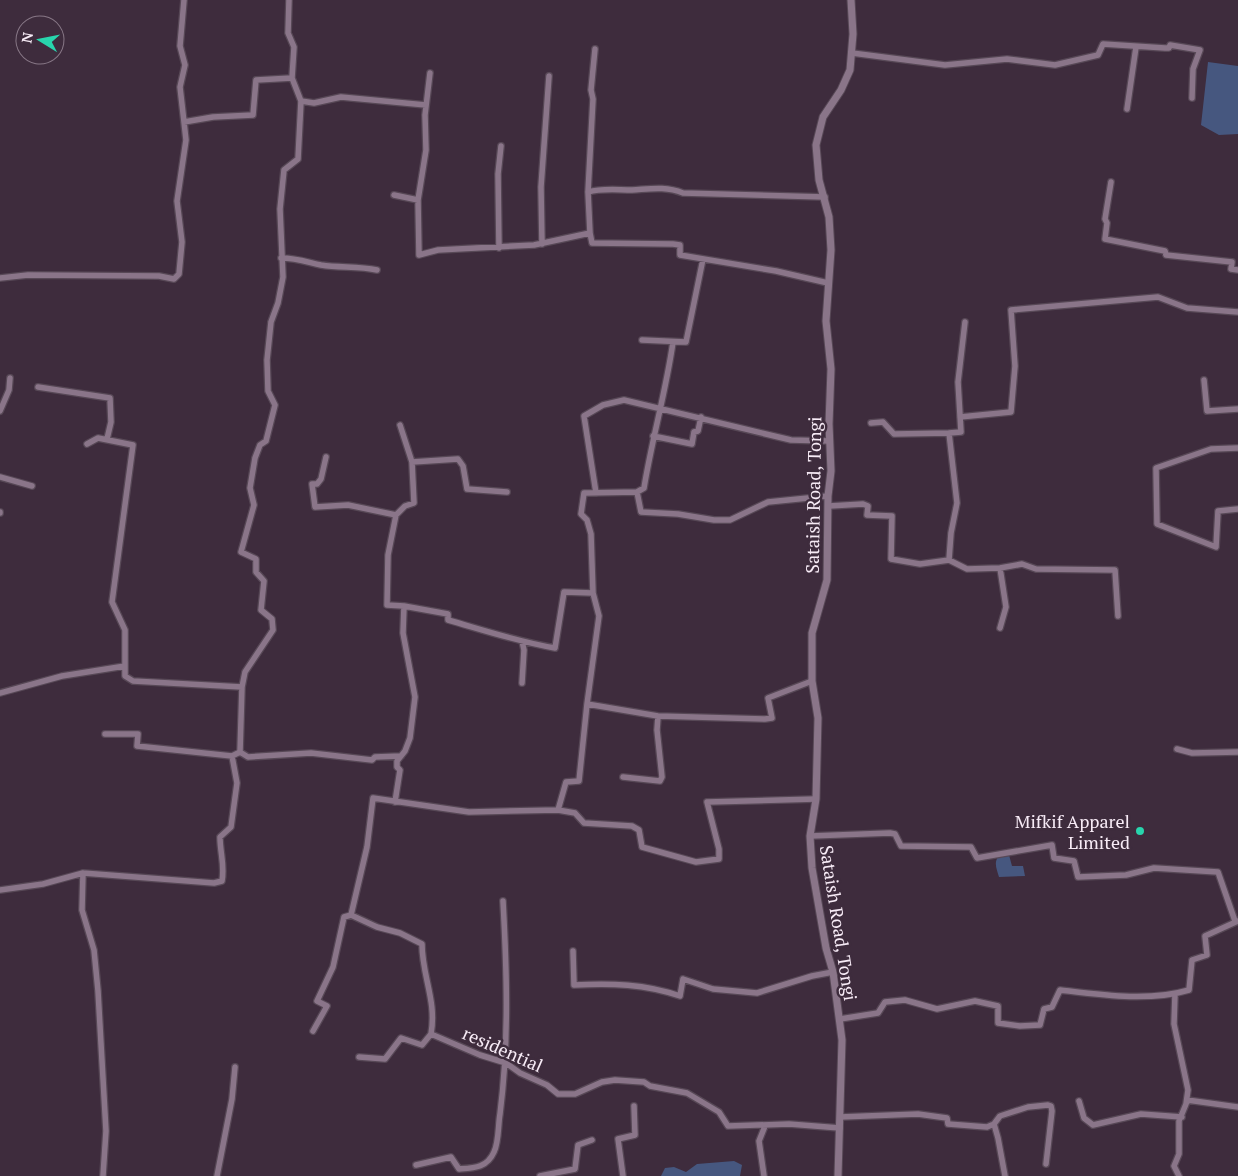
<svg xmlns="http://www.w3.org/2000/svg" width="1238" height="1176" viewBox="0 0 1238 1176" font-family="'PT Serif',serif">
  <style>
    .water { fill: #46577f }
    .lines { fill: none; stroke-linecap: round; stroke-linejoin: round }
    .minor-casing { stroke: #574856; stroke-width: 8 }
    .tertiary-casing { stroke: #574856; stroke-width: 9 }
    .minor { stroke: #8a7589; stroke-width: 5.5 }
    .tertiary { stroke: #8a7589; stroke-width: 7 }
    .poi-dot { fill: #28d5ad; stroke: #3e2c3d; stroke-width: 2 }
    .labels { text-anchor: middle; dominant-baseline: central; stroke-width: 5; stroke-linejoin: round; paint-order: stroke }
    .street-label { font-size: 18px; fill: #f7ebf6; stroke: #3e2c3d }
    .poi-label { font-size: 18px; fill: #f7ebf6; stroke: #3e2c3d; text-anchor: end }
  </style>
  <rect width="100%" height="100%" fill="#3e2c3d"/>
  <path class="water" d="M1208,62L1238,66V134L1219,135L1201,125Z
    M1009,855L1012,866H1023L1025,876L999,877C997,870 993,862 999,856Z
    M734,1161L742,1165L740,1176H661L665,1168L674,1167L686,1172L697,1164Z"/>
  <g class="lines">
    <defs>
      <path id="minor" d="M289,0L288,33L294,47L292,78
        M852,53L945,65L1007,59L1055,65L1098,55L1103,44L1165,48H1169L1170,45L1200,50L1193,69L1192,98
        M430,73L425,115L426,150L418,200L419,255L438,250L534,245L590,233L588,192L593,99L591,90L595,49
        M301,101L298,159L284,170L280,209L283,277L278,303L271,322L267,360L268,391L275,405L266,441L260,445L255,458L250,488L254,505L241,552L256,559V572L264,581L261,610L272,619L273,630L245,672L242,687L240,752L248,757L311,753L372,760L375,757L401,756
        M1127,109L1136,47
        M184,122L180,87L185,65L180,46L184,0
        M1111,182L1105,219L1107,223L1105,239L1165,251L1166,255L1232,262L1231,269L1238,270
        M588,192C602,188 617,190 632,190C650,189 665,186 683,193L825,197
        M394,195L418,200
        M590,233L592,243L673,244L680,245V255L776,271L828,283
        M542,244L541,187L549,76
        M499,248L498,174L501,146
        M281,258C296,258 307,262 321,265C340,268 358,266 377,270
        M0,278L28,275L159,276L174,279L179,274L182,242L177,201L186,140L184,122L213,117L253,115L256,80L292,78L301,101L314,103L341,97L426,105
        M642,340L686,342L703,259
        M1204,380L1207,411L1238,409
        M38,387L110,398L111,422L107,439
        M0,411L9,390L10,378
        M960,417L1011,412L1015,366L1011,310L1158,297L1187,308L1238,312
        M871,423L883,422L894,434L949,433
        M400,425L412,462
        M653,436L692,444L694,432L698,431L701,417
        M87,444L98,438L133,445L112,602L125,630V666
        M1238,448L1211,449L1156,468L1157,524L1216,547L1218,511L1238,509
        M326,457L321,479L317,484H312L315,507L348,505L396,515L388,555L387,605L404,606
        M0,477L32,486
        M637,492L644,488C652,439 666,391 673,342
        M596,493L584,416L603,405L624,400L791,440L829,441
        M829,506L863,504L868,506L867,515L892,516L891,559L920,564L949,560L967,569L1000,568L1022,564L1036,569L1115,570L1118,616
        M0,513V512
        M396,515L405,506L414,503L412,462L458,459L463,466L467,489L507,492
        M949,560L951,533L957,503L949,433L961,432L958,382L965,322
        M1000,628L1006,607L1000,568
        M522,641L524,650L522,683
        M0,693L62,676L125,666V676L133,681L242,687
        M587,704L599,616L593,593L591,534L587,520L581,514L584,493L637,492L641,512L678,514L714,520H730L768,502L828,496
        M105,734H138L137,746L232,756L240,752
        M1177,749L1192,753L1238,752
        M623,777L660,781L662,777L657,730L658,716
        M395,802L400,770L397,767V761L405,751L410,738L415,697L403,633L404,606L448,614V620C483,630 519,642 555,648L564,592L593,593
        M558,810L575,813L584,823L632,826L639,830L642,847L696,862L719,859V849L707,802L816,799
        M810,836L890,833L895,834L901,846L971,847L977,858L1052,845L1054,858L1074,861L1078,877L1126,875L1154,868L1218,872L1235,921
        M83,873L214,883L222,881C225,865 220,853 220,837L231,827L237,783L232,756
        M0,890L43,884L83,873L82,910L94,950L98,991L106,1131L103,1176
        M351,915L377,927L400,933L422,944C422,976 437,1001 431,1034
        M573,951L574,985C611,983 645,984 680,996L683,979L713,989L757,993L812,976L833,972
        M1175,994L1174,1024L1188,1090L1186,1104L1179,1121V1154L1174,1166L1179,1176
        M840,1019L878,1013L885,1002L905,1000L937,1009L975,1001L998,1006V1023L1020,1026L1040,1025L1044,1009L1052,1007L1060,990C1102,995 1149,1002 1189,990L1192,960L1207,955L1205,936L1238,921
        M313,1031L327,1006L317,1001L333,967L344,917L351,915L367,847L373,798L469,812L558,810L566,782L579,781L587,704L658,716L765,719L772,718L768,698L812,681
        M359,1057L385,1059L401,1038L422,1045L431,1034L480,1055L506,1063L520,1073L547,1085L558,1094H575L602,1082L615,1080L644,1082L650,1086L687,1093L719,1112L728,1126L789,1124L840,1128
        M1079,1101L1084,1118L1093,1125L1141,1114L1182,1117
        M1187,1102V1100L1238,1107
        M840,1117L918,1114L947,1118L948,1124L987,1127L994,1124L1000,1116L1028,1107L1048,1105L1051,1106L1052,1111L1046,1164
        M994,1124L998,1138L1005,1176
        M416,1165L451,1157L459,1169C474,1168 487,1168 494,1152C499,1142 498,1125 500,1114C509,1043 507,973 503,901
        M217,1176L232,1099L235,1067
        M540,1176L575,1169L578,1145L592,1140
        M623,1176L618,1139L635,1135L634,1106
        M764,1176L759,1141L765,1126"/>
      <path id="tertiary" d="M838,1176L842,1040L833,972L826,948L812,868L810,836L816,799L818,718L812,681V633L827,580L828,496L831,471L829,424L831,369L826,321L831,250L829,217L819,180L816,145L823,117L841,90L850,70L853,34L851,0"/>
    </defs>
    <use href="#minor" class="minor-casing"/>
    <use href="#tertiary" class="tertiary-casing"/>
    <use href="#minor" class="minor"/>
    <use href="#tertiary" class="tertiary"/>
  </g>
  <circle class="poi-dot" cx="1140" cy="831" r="5"/>
  <g class="labels">
    <g class="street-label">
      <text transform="translate(813 495) rotate(-89)">Sataish Road, Tongi</text>
      <text transform="translate(839 923) rotate(81)">Sataish Road, Tongi</text>
      <text transform="translate(503 1049) rotate(24)">residential</text>
    </g>
    <g class="poi-label">
      <text x="1130" y="821">Mifkif Apparel<tspan x="1130" dy="21">Limited</tspan></text>
    </g>
  </g>
  <g transform="translate(40 40) rotate(280)"><circle r="24" fill="#3e2c3d" stroke="#887887"/>
  <path d="M0-4L9 19L0 12L-9 19Z" fill="#28d5ad"/>
  <text y="-8" font-size="14" font-weight="bold" text-anchor="middle" fill="#f7ebf6">N</text>
  </g>
</svg>
